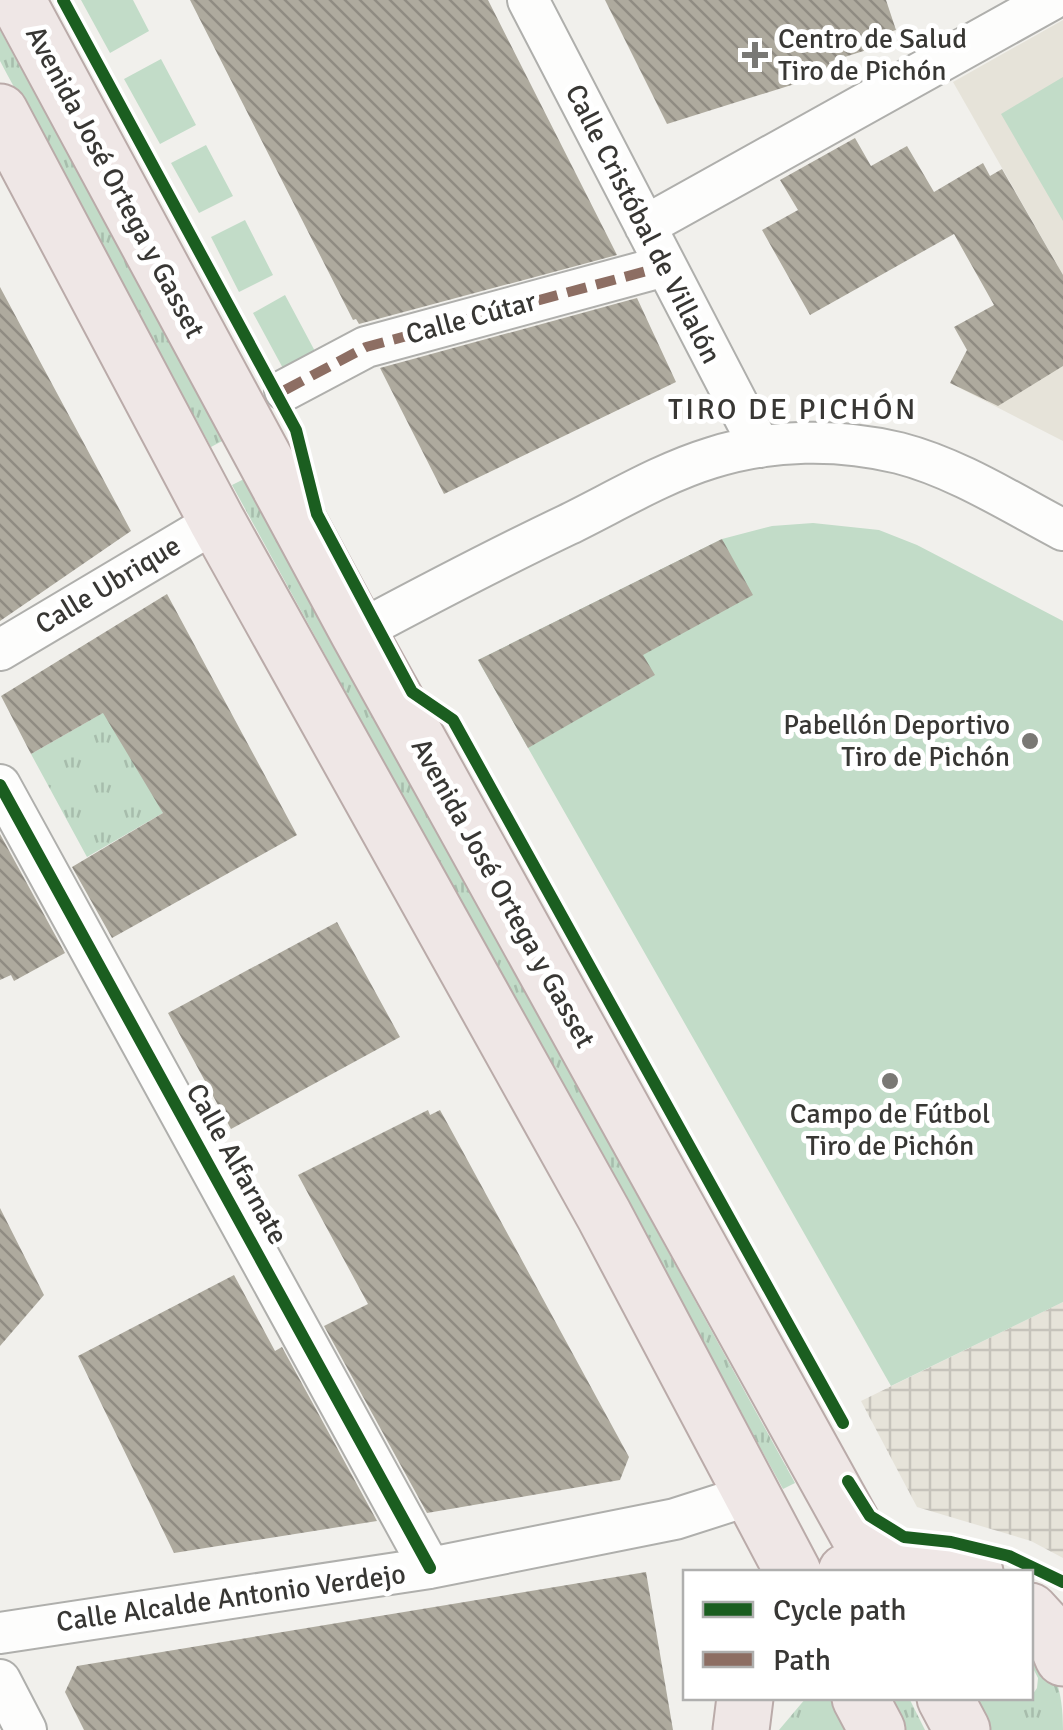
<svg xmlns="http://www.w3.org/2000/svg" width="1063" height="1730" viewBox="0 0 1063 1730" font-family="Signika,sans-serif">
  <style>
    .built { fill: #e6e3d9 }
    .industrial { fill: url(#industrial-grid) }
    .grass { fill: url(#grass-tufts) }
    .garden { fill: #c2dcc8 }
    .building { fill: url(#building-back-hatch) }
    .lines { fill: none; stroke-linecap: round; stroke-linejoin: round }
    .street-casing { stroke: #afafac; stroke-width: 44 }
    .primary-casing { stroke: #baaba9; stroke-width: 59 }
    .street { stroke: #fdfdfc; stroke-width: 40 }
    .primary { stroke: #efe7e6; stroke-width: 55 }
    .quiet { stroke: #8d6e63; stroke-width: 10; stroke-dasharray: 20 10; stroke-linecap: butt }
    .cycleway-casing { stroke: #fff; stroke-width: 19 }
    .cycleway { stroke: #1b5e20; stroke-width: 12 }
    .poi-dot { fill: #797874; stroke: #fff; stroke-width: 4 }
    .labels { text-anchor: middle; dominant-baseline: central; stroke-width: 10; stroke-linejoin: round; paint-order: stroke }
    .poi-label { font-size: 28px; fill: #383734; stroke: #fff; text-anchor: start }
    .street-label { font-size: 28px; fill: #383734; stroke: #fff }
    .neighbourhood-label { font-size: 30px; letter-spacing: 2.5px; fill: #383734; stroke: #fff }
  </style>
  <defs>
    <pattern id="industrial-grid" width="8" height="8" patternUnits="userSpaceOnUse" patternTransform="scale(2.5)"><rect width="8" height="8" fill="#e6e3d9"/><path d="M0 4h8M4 0v8" fill="none" stroke="#c6c3bb"/></pattern>
    <pattern id="grass-tufts" width="24" height="20" patternUnits="userSpaceOnUse" patternTransform="scale(2.5)"><rect width="24" height="20" fill="#c2dcc8"/><path d="M3 7l-1-3M5 7V3M7 7l1-3M15 17l-1-3M17 17v-4M19 17l1-3" fill="none" stroke="#a7bdac"/></pattern>
    <pattern id="building-back-hatch" width="6" height="6" patternUnits="userSpaceOnUse" patternTransform="scale(2.5)"><rect width="6" height="6" fill="#aeaa9e"/><path d="M-1 5l2 2M0 0l6 6M5-1l2 2" fill="none" stroke="#8f8b82"/></pattern>
  </defs>
  <rect width="100%" height="100%" fill="#f1f0ec"/>
  <path class="built" d="M1063,20V441L950,383L967,350L1058,266L953,82Z"/>
  <path class="industrial" d="M1063,1302V1558L1031,1541L917,1507L861,1401Z"/>
  <path class="grass" d="M0,30L224,440L211,447L8,76L0,61Z
    M244,479L795,1483L783,1489L232,485Z
    M108,710L163,813L87,857L31,754Z
    M1031,1636C1055,1670 1063,1688 1063,1730H979L963,1698H1006L1021,1701L1030,1698L1037,1688L1038,1678L1031,1664Z
    M806,1698H830L847,1730H779Z
    M886,1698H909L925,1730H902Z"/>
  <path class="garden" d="M81,0H133L149,31L110,53Z
    M161,59L196,125L160,144L124,79Z
    M1063,77V221L1001,114Z
    M206,145L233,196L199,213L171,163Z
    M245,220L273,275L239,292L211,237Z
    M285,295L317,355L285,372L253,313Z
    M813,523L879,530L917,545L1063,621V1302L891,1386L478,660L722,539L772,526Z"/>
  <path class="building" d="M190,0H488L617,255L359,324L356,319L353,320Z
    M605,0H886L896,30L873,37L876,47L829,62L833,72L667,124Z
    M855,138L871,166L907,146L934,192L983,163L990,176L1002,169L1063,275V366L998,406L950,383L967,350L954,327L994,305L954,234L810,315L762,230L798,210L780,180Z
    M0,287L131,531L0,621Z
    M637,298L676,382L444,494L380,368Z
    M722,539L753,595L643,655L655,675L528,748L478,660Z
    M167,594L297,835L112,938L72,867L163,813L103,713L31,754L1,696Z
    M0,834L65,953L14,981L11,975L0,980Z
    M337,922L400,1037L231,1129L168,1013Z
    M428,1110L430,1115L440,1110L450,1128L629,1457L620,1480L427,1513L324,1326L368,1304L298,1175Z
    M0,1208L44,1295L0,1346Z
    M234,1275L275,1351L282,1347L377,1521L174,1553L78,1356Z
    M646,1572L673,1730H84L65,1692L77,1666Z"/>
  <g class="lines">
    <defs>
      <path id="street" d="M528,0L760,447
        M645,226L1051,0
        M285,390L366,347L665,266
        M358,632C427,595 496,559 567,525C614,502 662,473 711,458C771,439 838,438 899,453C957,468 1010,502 1063,530
        M0,650L217,521
        M0,785L430,1568
        M0,1633L430,1568L675,1519L753,1494
        M0,1680L26,1730"/>
      <path id="primary" d="M17,0L358,632L879,1572
        M0,112L217,521L604,1215L793,1572
        M846,1572C896,1556 926,1559 975,1572
        M1030,1611L1054,1637L1063,1658
        M860,1698L877,1730
        M945,1698L962,1730
        M741,1730L745,1698"/>
    </defs>
    <use href="#street" class="street-casing"/>
    <use href="#primary" class="primary-casing"/>
    <use href="#street" class="street"/>
    <use href="#primary" class="primary"/>
    <path class="quiet" d="M285,390L366,347L665,266"/>
    <defs>
      <path id="cycleway" d="M63,0L296,430L317,514L375,623L412,692L453,720L843,1423
        M0,785L430,1568
        M848,1481L870,1516L904,1537L951,1542L1009,1556L1063,1582"/>
    </defs>
    <use href="#cycleway" class="cycleway-casing"/>
    <use href="#cycleway" class="cycleway"/>
  </g>
  <g class="poi-dot">
    <path d="M750 40h10v10h10v10h-10v10h-10v-10h-10v-10h10z"/>
    <circle cx="1030" cy="741" r="10"/>
    <circle cx="890" cy="1081" r="10"/>
  </g>
  <g class="labels">
    <g class="poi-label">
      <text x="778" y="39">Centro de Salud<tspan x="778" dy="32">Tiro de Pichón</tspan></text>
      <text x="1010" y="725" text-anchor="end">Pabellón Deportivo<tspan x="1010" dy="32">Tiro de Pichón</tspan></text>
      <text x="890" y="1114" text-anchor="middle">Campo de Fútbol<tspan x="890" dy="32">Tiro de Pichón</tspan></text>
    </g>
    <g class="street-label">
      <text transform="translate(115 182) rotate(62)">Avenida José Ortega y Gasset</text>
      <text transform="translate(643 224) rotate(63)">Calle Cristóbal de Villalón</text>
      <text transform="translate(471 318) rotate(-15)">Calle Cútar</text>
      <text transform="translate(108 585) rotate(-31)">Calle Ubrique</text>
      <text transform="translate(503 893) rotate(61)">Avenida José Ortega y Gasset</text>
      <text transform="translate(237 1164) rotate(61)">Calle Alfarnate</text>
      <text transform="translate(231 1598) rotate(-8)">Calle Alcalde Antonio Verdejo</text>
    </g>
    <g class="neighbourhood-label">
      <text x="793" y="409">TIRO DE PICHÓN</text>
    </g>
  </g>
  <rect x="683" y="1570" width="350" height="130" fill="#ffffff" stroke="#afafae" stroke-width="2.5"/>
  <rect x="703" y="1602" width="50" height="15" fill="#1b5e20" stroke="#afafae" stroke-width="2.5"/>
  <text x="773" y="1620" font-size="30" fill="#383734">Cycle path</text>
  <rect x="703" y="1652" width="50" height="15" fill="#8d6e63" stroke="#afafae" stroke-width="2.5"/>
  <text x="773" y="1670" font-size="30" fill="#383734">Path</text>
</svg>
